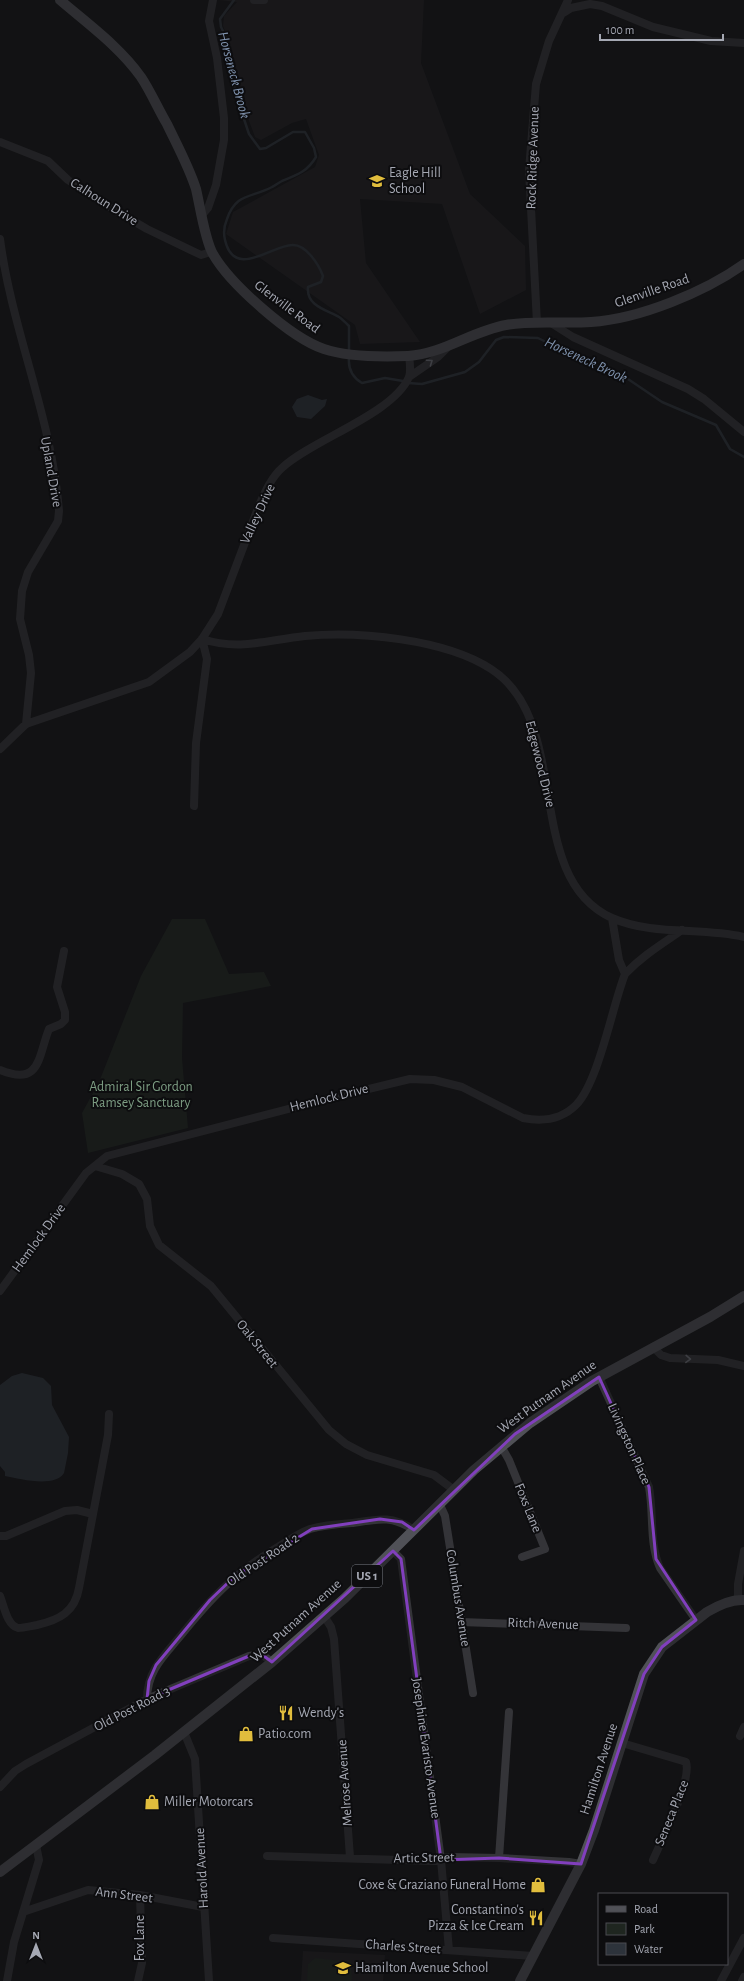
<svg xmlns="http://www.w3.org/2000/svg" width="744" height="1981" viewBox="0 0 744 1981" font-family="'Alegreya Sans',sans-serif">
  <style>
    .built { fill: #1f1e21 }
    .green { fill: #1f2620 }
    .water { fill: #2d333b }
    .lines { fill: none; stroke-linecap: round; stroke-linejoin: round }
    .stream { stroke: #2d333b; stroke-width: 2.5 }
    .minor { stroke: #343438; stroke-width: 8 }
    .major { stroke: #505157; stroke-width: 10 }
    .oneway { stroke: #72747c }
    .marked { fill: none; stroke: #813fbd; stroke-width: 3; stroke-linejoin: round }
    .labels { text-anchor: middle; dominant-baseline: central; stroke-width: 4; stroke-linejoin: round; paint-order: stroke }
    .shield { fill: #0d0d0f; stroke: #777a82; stroke-width: 1 }
    .shield-label { font-size: 13px; font-weight: bold; fill: #a5a8b3 }
    .street-label { font-size: 14px; fill: #a5a8b3; stroke: #0d0d0f }
    .poi-label { font-size: 14px; fill: #a5a8b3; stroke: #0d0d0f; text-anchor: start }
    .park-label { font-size: 14px; fill: #7d9d83; stroke: #0d0d0f }
    .water-label { font-size: 15px; font-style: italic; fill: #7e91ac; stroke: #0d0d0f }
  </style>
  <rect width="100%" height="100%" fill="#121214"/>
  <path class="built" d="M219,0H424L421,63L470,194L525,246L526,290L480,314L442,204L360,199L366,263L420,342L360,344L355,325L226,234L233,212L315,167L319,155L306,119L292,123L261,140L255,137L239,94L232,68L228,38L223,26L224,16L237,2Z
    M303,1951L385,1955L383,1981H301Z"/>
  <path class="green" d="M172,919H205L229,974L264,972L271,986L183,1003L182,1058L188,1128L88,1153L82,1113L99,1082L141,976Z
    M315,1958L351,1962L352,1981H307L308,1964Z"/>
  <path class="water" d="M308,395L322,400L327,399L325,406L311,419L297,417L292,407L297,399Z
    M22,1373L43,1378L51,1386L52,1405L69,1437L68,1453L64,1473C55,1488 20,1479 5,1476V1472L0,1466V1385L12,1376Z"/>
  <g class="lines">
    <path class="stream" d="M234,0L220,19L221,27L226,37L231,73L238,101L249,134L260,149L266,148L293,132H305L314,148L316,157C307,172 297,175 282,181C278,183 275,186 272,187C251,198 236,193 227,219C224,226 223,232 225,240C234,280 273,245 292,245C306,244 319,265 323,276L321,282L308,287C306,306 327,310 339,317C342,319 346,323 349,326V353
      M349,358C348,369 352,377 362,383L385,378L403,381
      M408,383L422,384L465,372L479,362L496,340L504,337L538,338L568,353L622,375L662,402L716,425L730,449L744,457"/>
    <path class="minor" d="M254,0H264
      M563,13L571,8L590,4L602,6L653,27L711,41L744,43
      M0,142L48,161L68,180L111,208L147,229L201,255L211,252
      M202,215L208,208L216,185L224,140V118L217,58L209,21L213,0
      M0,239C12,331 52,418 59,511L58,521L28,572L22,591L20,619L29,655L31,673L26,724
      M537,323L529,170L536,84L549,41L568,0
      M551,323L573,337L688,389L704,399L744,432
      M409,377L438,357L449,346
      M202,639C240,651 267,640 305,636C359,631 445,639 491,669C574,722 521,877 612,918C653,936 701,927 744,937
      M0,749L26,724L149,682L190,652L202,639L218,614L258,508C264,494 271,477 283,467C314,439 393,414 409,377C411,371 410,363 409,356
      M194,806L196,743L207,659L202,639
      M625,974C642,956 662,944 682,930
      M0,1070C41,1087 38,1056 49,1029L61,1024L65,1020V1012L57,987L64,951
      M95,1166L122,1174L139,1184L147,1199L150,1226L159,1245L211,1286L329,1430L346,1444L367,1455L434,1475L454,1490
      M0,1291L86,1173L107,1156L319,1101L410,1079L434,1080L462,1087L523,1118C543,1122 561,1120 576,1105C599,1081 612,1007 625,974L619,960L612,918
      M653,1347L661,1355L670,1358L718,1360L744,1366
      M599,1377L649,1487C654,1514 649,1543 660,1568L696,1620
      M501,1446L509,1460L545,1549L522,1557
      M440,1505L445,1516L473,1693
      M0,1536H6L65,1511L77,1510L93,1514
      M393,1551L401,1559L441,1860L449,1950
      M0,1596C4,1606 7,1625 18,1628C24,1628 31,1626 37,1625C59,1620 75,1612 79,1588L108,1435L109,1414
      M738,1600V1584L744,1551
      M324,1616L331,1627L334,1639L350,1857
      M461,1622L626,1628
      M147,1699C147,1670 165,1655 182,1634C213,1596 236,1572 278,1547C289,1540 299,1533 310,1529C324,1525 339,1524 353,1523C378,1519 391,1515 414,1530
      M184,1732L195,1759L209,1981
      M740,1736L744,1727
      M622,1743L683,1761L686,1762C692,1781 662,1839 653,1860
      M0,1787L15,1771L26,1764L147,1699L249,1656L261,1654L272,1662
      M267,1856L433,1861L449,1857L499,1858L569,1862L581,1864
      M499,1858L509,1712
      M23,1912L88,1890L140,1895L203,1907
      M273,1938L533,1956
      M7,1981L14,1942L39,1860L36,1845
      M138,1981L142,1963L140,1895
      M721,1981L744,1938
      M742,1981L744,1977"/>
    <path class="major" d="M60,0C88,24 120,47 141,77C151,92 158,109 167,124C177,145 189,167 196,189C200,206 205,241 213,254C230,284 291,338 324,349C348,357 383,357 408,356C443,354 472,331 506,325C534,320 562,324 591,322C639,319 705,292 744,264
      M0,1872L155,1755L272,1662L345,1598L474,1470L530,1423L592,1381L710,1317L744,1296
      M520,1981L581,1864L594,1830L644,1674L662,1647L707,1612C717,1606 732,1599 744,1600"/>
  </g>
  <defs><path id="oneway-chevron" d="M-2-3.5L2.5 0L-2 3.5" fill="none" stroke-width="1.6" stroke-linecap="round" stroke-linejoin="round"/></defs>
  <g class="oneway">
    <use href="#oneway-chevron" transform="translate(430 362) rotate(-35)"/>
    <use href="#oneway-chevron" transform="translate(688 1359) rotate(2)"/>
  </g>
  <path d="M0 0H744V1981H0ZM599,1377L649,1487L656,1559L696,1620L662,1647L644,1674L581,1864L499,1858L441,1860L401,1559L393,1551L272,1662L261,1654L249,1656L147,1699L149,1681L156,1665L210,1600L235,1576L312,1529L380,1519L402,1522L414,1530L515,1434Z" fill="#121214" fill-opacity=".55" fill-rule="evenodd"/>
  <path class="marked" d="M599,1377L649,1487L656,1559L696,1620L662,1647L644,1674L581,1864L499,1858L441,1860L401,1559L393,1551L272,1662L261,1654L249,1656L147,1699L149,1681L156,1665L210,1600L235,1576L312,1529L380,1519L402,1522L414,1530L515,1434Z"/>
  <defs>
    <symbol id="school-bare" viewBox="-9 -9 18 18"><path d="M0-5L7-2L0 1L-7-2ZM-4 1L0 2.5L4 1V4Q0 6-4 4Z" fill="#e1bd3d" stroke="#0d0d0f" stroke-width="2.5" paint-order="stroke"/></symbol>
    <symbol id="restaurant-bare" viewBox="-9 -9 18 18"><path d="M-5-6h1v4h1v-4h1v4h1v-4h1v5L-1.5 .5V6h-2V.5L-5-1ZM5-6V6H3V1.5H1.5Q1.5-4 5-6Z" fill="#e1bd3d" stroke="#0d0d0f" stroke-width="2.5" paint-order="stroke"/></symbol>
    <symbol id="shop-bare" viewBox="-9 -9 18 18"><path d="M-5-2.5h2.3a2.7 3.5 0 0 1 5.4 0H5L5.5 6h-11ZM-1.5-2.5h3a1.5 2.3 0 0 0-3 0Z" fill="#e1bd3d" stroke="#0d0d0f" stroke-width="2.5" paint-order="stroke"/></symbol>
  </defs>
  <g fill-rule="evenodd">
    <use href="#school-bare" x="366" y="170" width="22" height="22"/>
    <use href="#restaurant-bare" x="275" y="1702" width="22" height="22"/>
    <use href="#shop-bare" x="235" y="1723" width="22" height="22"/>
    <use href="#shop-bare" x="141" y="1791" width="22" height="22"/>
    <use href="#shop-bare" x="527" y="1874" width="22" height="22"/>
    <use href="#restaurant-bare" x="525" y="1907" width="22" height="22"/>
    <use href="#school-bare" x="332" y="1957" width="22" height="22"/>
  </g>
  <g class="labels">
    <rect class="shield" x="352" y="1565" width="30" height="22" rx="3"/>
    <g class="shield-label">
      <text x="367" y="1576">US 1</text>
    </g>
    <g class="street-label">
      <text transform="translate(533 158) rotate(-88)">Rock Ridge Avenue</text>
      <text transform="translate(104 202) rotate(32)">Calhoun Drive</text>
      <text transform="translate(652 291) rotate(-19)">Glenville Road</text>
      <text transform="translate(287 307) rotate(37)">Glenville Road</text>
      <text transform="translate(51 472) rotate(80)">Upland Drive</text>
      <text transform="translate(258 514) rotate(-65)">Valley Drive</text>
      <text transform="translate(540 764) rotate(76)">Edgewood Drive</text>
      <text transform="translate(329 1098) rotate(-14)">Hemlock Drive</text>
      <text transform="translate(39 1238) rotate(-54)">Hemlock Drive</text>
      <text transform="translate(257 1344) rotate(51)">Oak Street</text>
      <text transform="translate(547 1397) rotate(-35)">West Putnam Avenue</text>
      <text transform="translate(629 1444) rotate(66)">Livingston Place</text>
      <text transform="translate(528 1508) rotate(68)">Foxs Lane</text>
      <text transform="translate(263 1560) rotate(-34)">Old Post Road 2</text>
      <text transform="translate(458 1598) rotate(81)">Columbus Avenue</text>
      <text transform="translate(296 1621) rotate(-42)">West Putnam Avenue</text>
      <text transform="translate(543 1624) rotate(2)">Ritch Avenue</text>
      <text transform="translate(132 1709) rotate(-27)">Old Post Road 3</text>
      <text transform="translate(426 1748) rotate(82)">Josephine Evaristo Avenue</text>
      <text transform="translate(599 1769) rotate(-72)">Hamilton Avenue</text>
      <text transform="translate(345 1783) rotate(-94)">Melrose Avenue</text>
      <text transform="translate(672 1813) rotate(-68)">Seneca Place</text>
      <text transform="translate(424 1858) rotate(-1)">Artic Street</text>
      <text transform="translate(202 1868) rotate(-93)">Harold Avenue</text>
      <text transform="translate(124 1895) rotate(7)">Ann Street</text>
      <text transform="translate(140 1938) rotate(-90)">Fox Lane</text>
      <text transform="translate(403 1947) rotate(4)">Charles Street</text>
    </g>
    <g class="poi-label">
      <text x="389" y="173">Eagle Hill<tspan x="389" dy="16">School</tspan></text>
      <text x="298" y="1713">Wendy's</text>
      <text x="258" y="1734">Patio.com</text>
      <text x="164" y="1802">Miller Motorcars</text>
      <text x="526" y="1885" text-anchor="end">Coxe &amp; Graziano Funeral Home</text>
      <text x="524" y="1910" text-anchor="end">Constantino's<tspan x="524" dy="16">Pizza &amp; Ice Cream</tspan></text>
      <text x="355" y="1968">Hamilton Avenue School</text>
    </g>
    <g class="park-label">
      <text x="141" y="1087">Admiral Sir Gordon<tspan x="141" dy="16">Ramsey Sanctuary</tspan></text>
    </g>
    <g class="water-label">
      <text transform="translate(234 75) rotate(75)">Horseneck Brook</text>
      <text transform="translate(586 360) rotate(25)">Horseneck Brook</text>
    </g>
  </g>
  <rect x="598" y="1893" width="130" height="72" fill="#0d0d0f" stroke="#4a4b51"/>
  <rect x="606" y="1906" width="20" height="6" fill="#505157" stroke="#4a4b51"/>
  <text x="634" y="1913" font-size="12" fill="#a5a8b3">Road</text>
  <rect x="606" y="1923" width="20" height="12" fill="#1f2620" stroke="#4a4b51"/>
  <text x="634" y="1933" font-size="12" fill="#a5a8b3">Park</text>
  <rect x="606" y="1943" width="20" height="12" fill="#2d333b" stroke="#4a4b51"/>
  <text x="634" y="1953" font-size="12" fill="#a5a8b3">Water</text>
  <g transform="translate(36 1945)" stroke="#0d0d0f" stroke-width="3" paint-order="stroke">
  <path d="M0-3L7 15L0 10L-7 15Z" fill="#a5a8b3"/>
  <text y="-6" font-size="11" font-weight="bold" text-anchor="middle" fill="#a5a8b3">N</text>
  </g>
  <path d="M600 34v6h123v-6" fill="none" stroke="#a5a8b3" stroke-width="2"/>
  <text x="606" y="34" font-size="12" fill="#a5a8b3" stroke="#0d0d0f" stroke-width="3" paint-order="stroke">100 m</text>
</svg>
